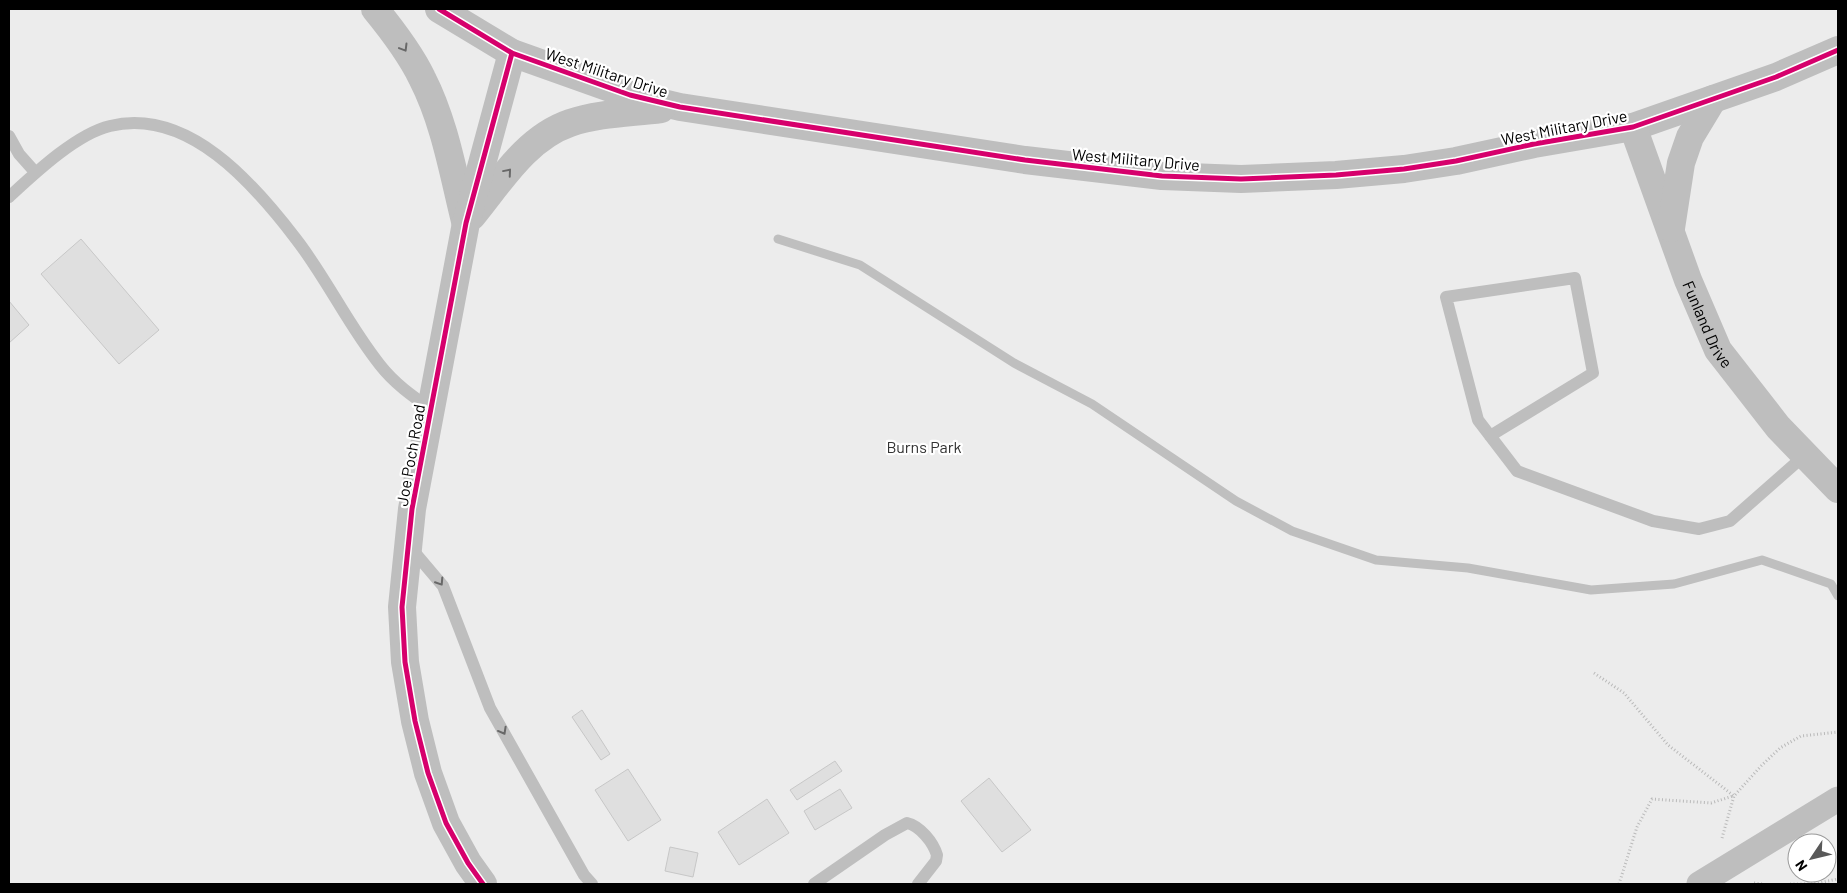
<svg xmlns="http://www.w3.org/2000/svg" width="1847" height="893" viewBox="0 0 1847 893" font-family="Barlow,sans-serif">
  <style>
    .green { fill: #ececec; fill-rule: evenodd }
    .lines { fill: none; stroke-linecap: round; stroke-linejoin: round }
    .stream { stroke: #bfbfbf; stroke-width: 9 }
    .building { fill: #dfdfdf; stroke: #c7c7c7 }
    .path { stroke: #b9b9b9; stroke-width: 3; stroke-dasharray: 1 2.5; stroke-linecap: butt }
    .service { stroke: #bebebe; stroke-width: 12 }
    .minor { stroke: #bebebe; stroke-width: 25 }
    .tertiary { stroke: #bebebe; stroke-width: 28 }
    .cycleway-casing { stroke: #fff; stroke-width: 8 }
    .cycleway { stroke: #d6006c; stroke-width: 5 }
    .oneway { stroke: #686868 }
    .labels { text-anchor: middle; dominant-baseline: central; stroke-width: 4.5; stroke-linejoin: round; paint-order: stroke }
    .street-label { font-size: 16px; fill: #000; stroke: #fff }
    .park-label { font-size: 16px; fill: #333; stroke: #fff }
  </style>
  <rect width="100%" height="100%" fill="#fff"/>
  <path class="green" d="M9,9H1838V884H9ZM1797,843H1827V873H1797Z"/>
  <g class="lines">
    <path class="stream" d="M778,239L860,265L1014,363L1092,404L1236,501L1292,531L1376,560L1468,568L1591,590L1674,584L1762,560L1831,584L1838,596"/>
  </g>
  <path class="building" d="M81,239L159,330L119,364L41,274Z
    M9,301L29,325L9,343Z
    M582,710L610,754L601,760L572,717Z
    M835,761L842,771L797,800L790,790Z
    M628,769L661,820L628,841L595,790Z
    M989,778L1031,830L1002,852L961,801Z
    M840,789L852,808L815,830L804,811Z
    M767,799L789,833L739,865L718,832Z
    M670,847L698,853L693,877L665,871Z"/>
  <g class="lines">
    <path class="path" d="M1594,673L1624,693L1668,745L1734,796
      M1722,838L1734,796L1761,766L1780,748L1801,736L1838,732
      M1754,883L1763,884
      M1619,884L1637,827L1652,799L1711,803L1733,796
      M1790,884H1813L1838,879"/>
    <path class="service" d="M9,136L19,154L35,172
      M9,197C34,174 76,134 110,126C188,107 254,184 296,239C327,279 348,325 380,365C394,383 412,396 431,409
      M1490,436L1593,373L1575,278L1446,297L1478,420L1517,471L1653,521L1699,529L1730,521L1805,455
      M410,547L443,586L490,708L584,875L592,884
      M814,884L885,835L907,823C920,826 933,842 937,855L936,861L918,884"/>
    <path class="minor" d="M1699,884L1838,799"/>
    <g class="tertiary">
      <path d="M375,9C393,31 410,53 422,78C445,123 453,173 465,221"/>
      <path d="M439,9L512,53L630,95L680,107L1025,160L1162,176L1241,179L1336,175L1404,169L1456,161L1534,144L1633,127L1776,77L1838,50"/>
      <path id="s1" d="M1633,127L1688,280L1718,350L1778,427L1838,489"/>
      <path d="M472,216C500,182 526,138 570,123C599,113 631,113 661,109"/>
      <path d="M1671,228L1681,163L1690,137L1713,99"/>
      <path d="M483,884L468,863L446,823L428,773L415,721L405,662L402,607L412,509L466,223L512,53"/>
    </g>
    <defs>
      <path id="cycleway" d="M439,9L512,53L630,95L680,107L1025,160L1162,176L1241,179L1336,175L1404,169L1456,161L1534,144L1633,127L1776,77L1838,50
        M483,884L468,863L446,823L428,773L415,721L405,662L402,607L412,509L466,223L512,53"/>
    </defs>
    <use href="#cycleway" class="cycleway-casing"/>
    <use href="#cycleway" class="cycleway"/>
  </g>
  <defs><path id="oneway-chevron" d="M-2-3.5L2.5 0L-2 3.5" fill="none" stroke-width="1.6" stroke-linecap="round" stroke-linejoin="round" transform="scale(1.25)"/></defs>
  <g class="oneway">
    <use href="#oneway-chevron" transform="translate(404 48) rotate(59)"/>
    <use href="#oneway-chevron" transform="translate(508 172) rotate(-50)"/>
    <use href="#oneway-chevron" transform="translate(440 582) rotate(57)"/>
    <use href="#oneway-chevron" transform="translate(503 731) rotate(61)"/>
  </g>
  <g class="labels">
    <g class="street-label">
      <text transform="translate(607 72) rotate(18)">West Military Drive</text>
      <text transform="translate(1564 127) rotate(-11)">West Military Drive</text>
      <text transform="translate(1136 159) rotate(5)">West Military Drive</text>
      <text stroke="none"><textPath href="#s1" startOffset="211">Funland Drive</textPath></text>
      <text transform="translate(410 455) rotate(-80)">Joe Poch Road</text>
    </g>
    <g class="park-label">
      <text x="924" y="446">Burns Park</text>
    </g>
  </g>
  <rect width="1847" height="893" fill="none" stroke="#000000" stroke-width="20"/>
  <g transform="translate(1812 858) rotate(235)"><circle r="24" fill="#ffffff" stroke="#999999"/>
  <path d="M0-4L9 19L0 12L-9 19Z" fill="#595959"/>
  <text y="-8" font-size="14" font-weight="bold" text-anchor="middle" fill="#000000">N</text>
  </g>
</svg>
